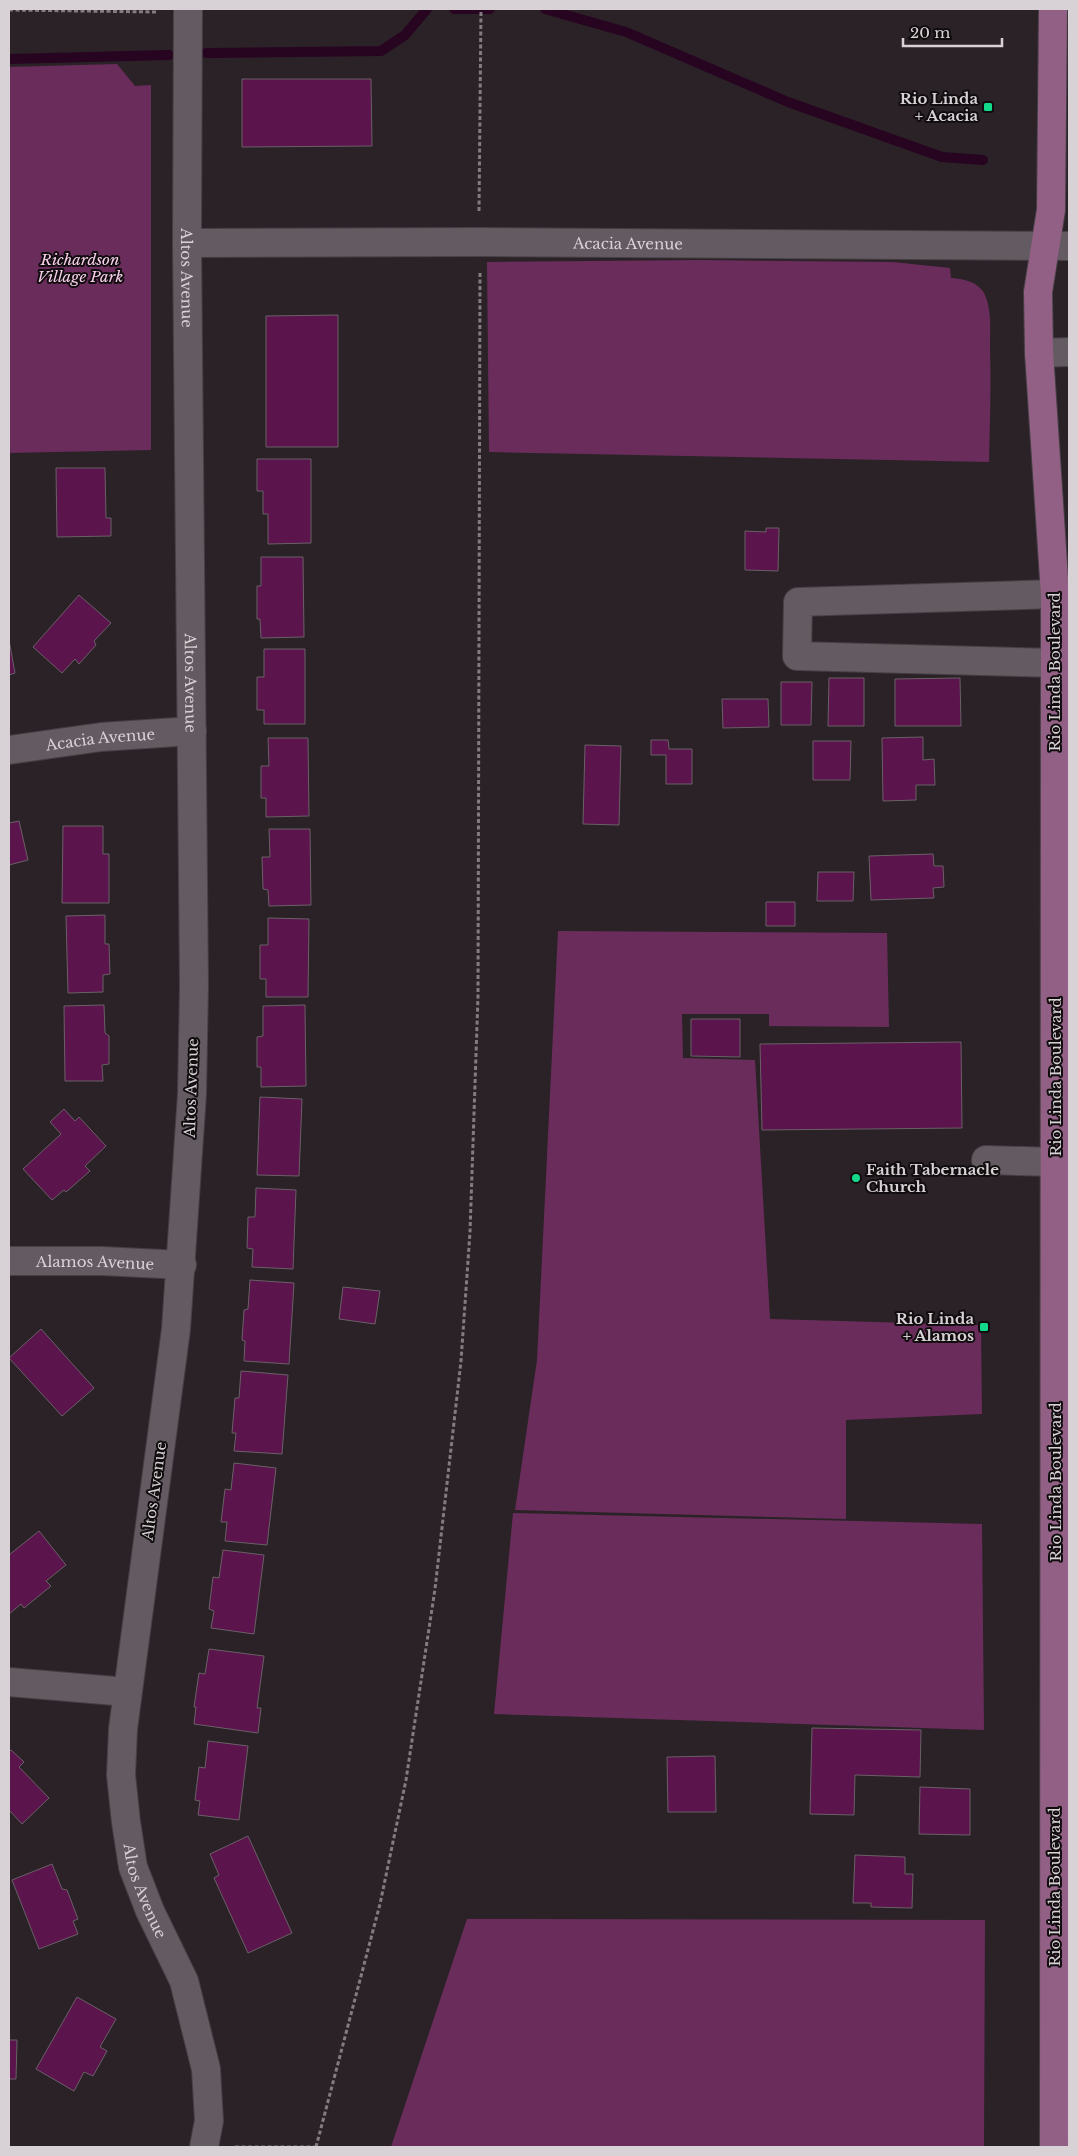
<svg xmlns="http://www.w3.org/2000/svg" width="1078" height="2156" viewBox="0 0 1078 2156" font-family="'Libre Baskerville',serif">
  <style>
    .green { fill: #6a2d5b }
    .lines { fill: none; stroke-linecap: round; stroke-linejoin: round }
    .stream { stroke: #270420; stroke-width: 10 }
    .building { fill: #5b144c; stroke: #6a6067 }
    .minor-casing { stroke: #463f44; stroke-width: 30 }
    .major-casing { stroke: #463f44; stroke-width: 30 }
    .path { stroke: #827b80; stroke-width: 3; stroke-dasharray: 4 2.5; stroke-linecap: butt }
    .minor { stroke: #645a61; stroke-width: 28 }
    .major { stroke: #936085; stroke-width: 28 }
    .poi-dot { fill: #13d98a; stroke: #110d0f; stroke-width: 2 }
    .labels { text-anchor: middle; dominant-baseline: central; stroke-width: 4; stroke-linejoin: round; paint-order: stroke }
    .poi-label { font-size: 15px; font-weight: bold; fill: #d8d2d6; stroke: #110d0f; text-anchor: end }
    .street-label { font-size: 15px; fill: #d8d2d6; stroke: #110d0f }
    .park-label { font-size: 15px; font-style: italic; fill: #fad0ed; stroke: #110d0f }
  </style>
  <rect width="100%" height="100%" fill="#2b2228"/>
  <path class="green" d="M117,64L135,86L151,85V450L9,453V67Z
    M701,260L893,262L950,268L951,278C963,279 977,281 984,293C992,309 990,330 990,346C991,385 990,423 989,462L489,452L487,262Z
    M558,931L887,933L889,1027L769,1026V1014H682L683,1058L755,1060L770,1319L981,1325L982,1414L846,1420V1519L515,1510L537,1360Z
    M513,1513L982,1524L984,1730L494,1714Z
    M467,1919L985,1920L984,2147H391Z"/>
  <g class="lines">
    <path class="stream" d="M454,9H490
      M545,9L626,32L788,102L942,157L983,160
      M206,53L381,51L405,35L427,9
      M9,59L169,55"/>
  </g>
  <path class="building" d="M242,79H371L372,146L242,147Z
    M338,315V447H266V316Z
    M257,459H311V543L268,544V514H263V491H257Z
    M56,468H105L106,518H111V536L57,537Z
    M766,528H779L778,571L745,570V531L766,532Z
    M261,557H303L304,637L261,638L260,619H257V586H261Z
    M79,595L111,623L94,641L96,645L79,664L75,659L62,673L33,647Z
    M9,640L15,673L9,675Z
    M264,649H305V724H264V710H257V677H264Z
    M829,678H864V726H828Z
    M960,678L961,726H895V679Z
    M781,682H812L811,725H781Z
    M722,699H768L769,727L723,728Z
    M923,737V760L934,759L935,785H916V800L883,801L882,738Z
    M268,738H308L309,816L266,817V798H261V766H269Z
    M651,740H668L669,749H692V784H666V755H651Z
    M813,741H851L850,780H813Z
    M585,745L621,746L619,825L583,824Z
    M19,821L28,860L9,865V823Z
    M63,826H103V854H109V903H62Z
    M269,829H310L311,905L269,906L268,890L263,889L262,857H270Z
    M933,854L934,866H943L944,887L933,888L934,898L871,900L869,856Z
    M818,872H854L853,901H817Z
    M766,902H795V926H766Z
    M105,915V944H109L110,974L103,975V992L68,993L66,916Z
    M268,918L309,919L308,997H266V979H260V945H268Z
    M104,1005L105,1033L109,1036V1064L102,1065L103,1081H65L64,1006Z
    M305,1005L306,1086L261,1087V1067H257V1037L263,1036V1006Z
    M691,1019H740V1057L691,1056Z
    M961,1042L962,1128L762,1130L760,1044Z
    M260,1097L302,1099L299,1176L257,1175Z
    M64,1109L75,1121L79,1117L106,1146L85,1166L90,1171L66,1192L64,1190L52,1200L23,1169L61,1134L50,1122Z
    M256,1188L296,1190L293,1269L252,1267L253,1249L247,1248L248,1217H255Z
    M250,1280L294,1283L289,1364L244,1361L245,1341L242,1340L244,1310L248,1309Z
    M343,1287L380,1291L375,1324L339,1319Z
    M41,1329L94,1388L62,1416L9,1358Z
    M241,1371L288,1375L282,1454L234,1451L236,1433H232L235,1398H239Z
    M234,1463L276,1468L267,1545L225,1541L227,1522H221L225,1489L231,1490Z
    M39,1531L66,1565L46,1581L51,1586L24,1608L21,1604L9,1614V1555Z
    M223,1550L264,1555L254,1634L211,1628L214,1611L209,1609L213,1577L219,1578Z
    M209,1649L264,1656L257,1708H261L258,1733L194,1724L196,1707H194L199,1673L205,1674Z
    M812,1728L921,1730L920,1777L855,1775L854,1815L810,1814Z
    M208,1741L248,1746L239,1820L198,1815L200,1801L195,1800L199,1767L205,1768Z
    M11,1750L24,1762L19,1767L49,1798L22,1824L9,1810V1752Z
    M715,1756L716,1812H668L667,1757Z
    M920,1787L970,1789V1835L919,1834Z
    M248,1836L292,1933L248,1953L214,1878L219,1875L210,1854Z
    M855,1855L905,1857V1874H913L912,1908L871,1907V1903H853Z
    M52,1864L62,1889L67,1890L78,1919L73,1921L78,1934L39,1949L12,1880Z
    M77,1997L116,2019L100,2047L107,2051L93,2076L84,2072L74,2091L36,2069Z
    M9,2040H17L16,2079H9Z"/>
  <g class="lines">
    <defs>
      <g id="minor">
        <path id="s1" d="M188,9L187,243L194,986L192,1094L176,1329L123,1729L121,1775L126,1822L133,1867L150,1911L184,1981L206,2069L209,2121L204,2147"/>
        <path id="s2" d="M187,243L480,242L1069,246"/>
        <path d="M1039,353L1069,352"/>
        <path d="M1055,594L798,602L797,656L1055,663"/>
        <path id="s3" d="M9,750L101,737L192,731"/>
        <path d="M986,1160L1055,1162"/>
        <path id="s4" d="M9,1261H102L182,1265"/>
        <path d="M9,1682L127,1692"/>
      </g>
      <path id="major" d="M1053,9L1051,210L1038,292L1039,353L1055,594L1054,2147"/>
    </defs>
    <use href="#minor" class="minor-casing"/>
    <use href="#major" class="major-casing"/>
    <path class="path" d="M9,10L157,12
      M479,211L481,9
      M235,2147H316
      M316,2147L380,1904L406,1780L435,1589L461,1361L470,1232L478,996L480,272"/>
    <use href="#minor" class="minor"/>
    <use href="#major" class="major"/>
  </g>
  <g class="poi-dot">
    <rect x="983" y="102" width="10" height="10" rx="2.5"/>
    <circle cx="856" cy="1178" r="5"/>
    <rect x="979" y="1322" width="10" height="10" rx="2.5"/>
  </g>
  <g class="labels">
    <g class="poi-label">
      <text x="978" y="98">Rio Linda<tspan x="978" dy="17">+ Acacia</tspan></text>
      <text x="866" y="1169" text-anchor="start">Faith Tabernacle<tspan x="866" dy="17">Church</tspan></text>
      <text x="974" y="1318">Rio Linda<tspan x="974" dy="17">+ Alamos</tspan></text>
    </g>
    <g class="street-label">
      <text stroke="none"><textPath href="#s2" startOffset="441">Acacia Avenue</textPath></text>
      <text stroke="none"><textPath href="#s1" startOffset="269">Altos Avenue</textPath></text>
      <text transform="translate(1054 672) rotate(-90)">Rio Linda Boulevard</text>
      <text stroke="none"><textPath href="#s1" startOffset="674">Altos Avenue</textPath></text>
      <text stroke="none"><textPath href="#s3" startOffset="92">Acacia Avenue</textPath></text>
      <text transform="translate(1055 1077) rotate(-90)">Rio Linda Boulevard</text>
      <text transform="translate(191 1088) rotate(-88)">Altos Avenue</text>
      <text stroke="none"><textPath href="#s4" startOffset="86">Alamos Avenue</textPath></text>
      <text transform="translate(1055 1482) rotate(-90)">Rio Linda Boulevard</text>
      <text transform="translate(154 1491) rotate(-82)">Altos Avenue</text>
      <text transform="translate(1054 1887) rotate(-90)">Rio Linda Boulevard</text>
      <text stroke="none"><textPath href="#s1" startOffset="1889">Altos Avenue</textPath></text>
    </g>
    <g class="park-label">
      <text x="80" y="259">Richardson<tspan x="80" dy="17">Village Park</tspan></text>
    </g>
  </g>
  <rect width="1078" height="2156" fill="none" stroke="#d8d2d6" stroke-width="20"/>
  <path d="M903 38v8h99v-8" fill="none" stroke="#d8d2d6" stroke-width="2.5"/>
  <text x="910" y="38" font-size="15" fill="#d8d2d6" stroke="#110d0f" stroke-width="4" paint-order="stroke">20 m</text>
</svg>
